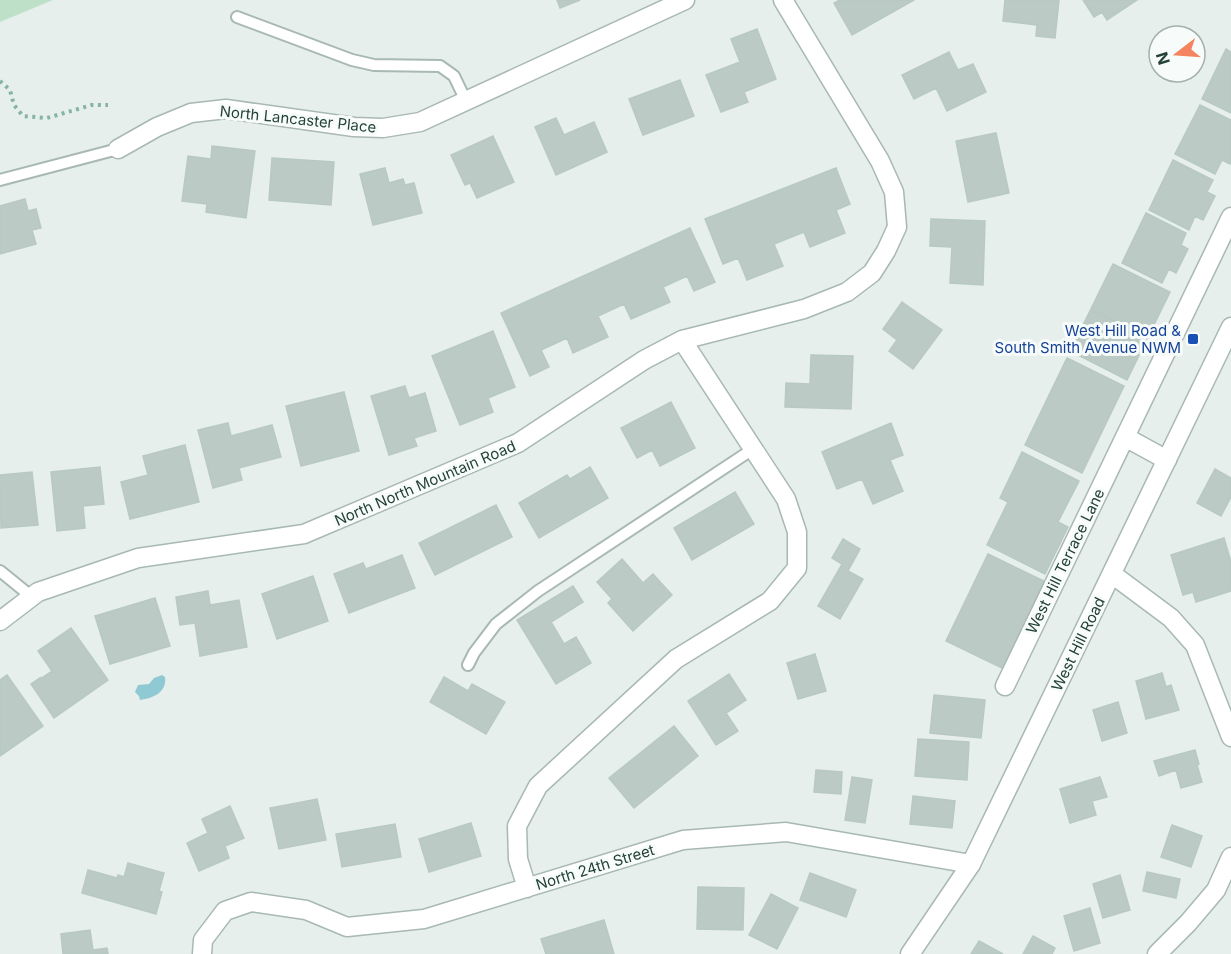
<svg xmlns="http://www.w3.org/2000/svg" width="1231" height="954" viewBox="0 0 1231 954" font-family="Inter,sans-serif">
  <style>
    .green { fill: #bfe0c8 }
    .water { fill: #8ec9d4 }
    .building { fill: #bbcac4; stroke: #b8c9c2; stroke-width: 1.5 }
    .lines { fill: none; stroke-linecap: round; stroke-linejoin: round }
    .service-casing { stroke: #a8b8b2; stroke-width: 14 }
    .minor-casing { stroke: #a8b8b2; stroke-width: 21 }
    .tertiary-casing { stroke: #a8b8b2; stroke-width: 21 }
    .path { stroke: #86b3a5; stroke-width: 4; stroke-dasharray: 3 4.5; stroke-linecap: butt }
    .service { stroke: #fff; stroke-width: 10 }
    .minor { stroke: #fff; stroke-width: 18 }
    .tertiary { stroke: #fff; stroke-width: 18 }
    .transit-dot { fill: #1a4fb4; stroke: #f7fbf9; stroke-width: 2 }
    .labels { text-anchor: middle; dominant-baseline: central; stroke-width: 6; stroke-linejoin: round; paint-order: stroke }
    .street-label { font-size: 15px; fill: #24423a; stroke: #f7fbf9 }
    .transit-label { font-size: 15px; fill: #164399; stroke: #f7fbf9; text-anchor: end }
  </style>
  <rect width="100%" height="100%" fill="#e6efeb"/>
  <path class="green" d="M0,0H53L0,22Z"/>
  <path class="water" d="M162,675L165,677C167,692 154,698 140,700L139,696L135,692L138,685L149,684L154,678Z"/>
  <path class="building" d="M557,0H580L560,8Z
    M840,0H914L852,35L834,3Z
    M1005,0H1059L1055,38L1036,36L1037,25L1003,21Z
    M1083,0H1137L1107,20L1102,12L1094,17Z
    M757,29L776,79L744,92L748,102L721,112L706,75L740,62L731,39Z
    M1226,49L1231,52V113L1202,99Z
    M949,52L958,70L973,64L986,92L947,111L936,88L914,99L902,75Z
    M680,80L694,116L643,135L629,99Z
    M1200,105L1231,120V162L1230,164L1222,160L1215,174L1175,154Z
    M556,118L564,135L594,122L607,152L556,175L535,127Z
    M996,133L1009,193L968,202L956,141Z
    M493,136L514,182L477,198L470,183L465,185L451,155Z
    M212,146L255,151L246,218L206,212L207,204L182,201L188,156L211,159Z
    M272,158L334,162L331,205L269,200Z
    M1173,160L1213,180L1207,192L1215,196L1203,220L1195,216L1189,230L1149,210Z
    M385,168L389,183L403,179L405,185L414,183L422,213L373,225L360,174Z
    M836,168L850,204L836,210L845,233L810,247L804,232L774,244L783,266L747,280L738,258L723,264L705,219Z
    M25,199L28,211L36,209L41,228L32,230L36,244L0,254V206Z
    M1146,213L1186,233L1181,245L1188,249L1176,273L1169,269L1162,283L1122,263Z
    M931,219L985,221L983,285L950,283L952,247L930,246Z
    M690,228L715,282L694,291L687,276L663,287L670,302L631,319L624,304L598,316L608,337L573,353L567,338L541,350L549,367L530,376L501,313Z
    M1113,264L1170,292L1148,337L1091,309Z
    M902,302L942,330L913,369L889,351L897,340L883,329Z
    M1091,309L1148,337L1127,380L1070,351Z
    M493,331L515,387L488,398L493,412L460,425L432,356Z
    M811,355L853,356L851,409L785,407L786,383L810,384Z
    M1067,358L1124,386L1082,473L1025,445Z
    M405,386L409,398L425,393L436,431L414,438L417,446L389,455L371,396Z
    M344,392L359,451L301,466L286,406Z
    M671,402L695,448L660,466L652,450L637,458L621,428Z
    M228,423L231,436L272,425L281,457L239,468L242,480L213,488L198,430Z
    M891,423L903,455L890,460L903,491L873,504L862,479L837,489L822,452Z
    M185,445L199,502L130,519L121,482L148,475L143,456Z
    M1022,452L1079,481L1058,522L1068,527L1045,574L987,545L1008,502L1000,498Z
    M100,467L104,504L83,506L85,528L57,531L51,472Z
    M590,467L608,498L539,538L519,503L567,475L570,479Z
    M1215,469L1231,478V497L1221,516L1197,503Z
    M32,472L38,525L1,528L0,475Z
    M735,492L754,524L692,560L674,528Z
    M496,505L512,537L435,575L419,543Z
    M1224,538L1231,562V591L1196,602L1193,592L1183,595L1171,555Z
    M843,539L860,549L848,571L863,579L840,619L818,606L842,564L832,558Z
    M988,554L1046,582L1004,669L946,641Z
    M402,555L415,588L349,613L334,574L363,563L366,569Z
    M622,559L643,583L653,574L672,595L633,631L608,603L612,599L597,582Z
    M313,576L328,621L277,639L262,594Z
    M573,586L583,602L551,622L564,644L576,637L591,663L556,684L517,620Z
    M208,591L210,605L239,600L247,647L200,656L195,623L180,625L176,597Z
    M155,598L170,646L110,664L95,616Z
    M71,628L108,680L54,718L31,684L40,678V679L52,671L38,651Z
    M815,654L826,691L798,699L787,663Z
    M1162,673L1166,687L1171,685L1179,710L1146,719L1136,681Z
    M729,674L746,700L726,713L738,731L716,745L688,701Z
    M7,675L43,726L0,756V680Z
    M444,677L468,691L472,684L505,702L486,734L430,702Z
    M934,695L985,700L981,738L930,733Z
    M1118,702L1127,733L1102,741L1093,710Z
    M674,726L698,756L634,808L609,778Z
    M918,739L969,742L967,780L915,776Z
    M1195,750L1199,764L1197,765L1202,782L1181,788L1176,770L1159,776L1154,761Z
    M816,770L842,772L841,794L814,792Z
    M852,777L872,780L865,823L845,820Z
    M1100,777L1107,797L1092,801L1096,815L1070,823L1060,789Z
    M913,796L955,801L952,828L910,824Z
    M317,799L326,840L279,849L270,808Z
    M230,806L244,838L225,846L229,858L199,871L187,843L208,833L202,819Z
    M471,823L481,856L429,872L419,839Z
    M395,824L401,857L342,867L336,834Z
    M1172,825L1202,836L1191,867L1161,857Z
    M128,863L164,873L159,891L162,892L156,914L82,893L88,870L117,878L118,875L124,877Z
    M1147,872L1180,879L1176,898L1143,891Z
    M810,873L856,890L846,917L800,900Z
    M1120,875L1130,910L1103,918L1093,884Z
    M698,887L744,888L743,930L697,929Z
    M771,894L798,908L777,949L749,935Z
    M1090,908L1100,943L1074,951L1064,916Z
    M604,920L614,954H546L541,939Z
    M90,930L93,950L107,948L108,954H63L61,934Z
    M1033,936L1055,948L1052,954H1023Z
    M979,941L1003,954H971Z"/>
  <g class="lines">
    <defs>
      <path id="service" d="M237,17L352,60L374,65L440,66L454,76L466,101
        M0,180L118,149
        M0,571L32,597
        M468,665L474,653L496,624L538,591L753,449"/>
      <path id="minor" d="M118,149L157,127L191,113L226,109L354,127L383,128L420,122L685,0
        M1125,437L1167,460
        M1112,574L1171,618L1195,645L1231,737
        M0,621L38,592L138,558L304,534L518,443L644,360L682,340L804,309L847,292L872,273L886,251L897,227L894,192L880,161L783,0
        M1005,686L1231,217
        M527,888L518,859L517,826L538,786L676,659L770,601L797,568V532L786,499L682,340
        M202,954L203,940L225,911L251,902L306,910L347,927L424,919L683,840L786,832L971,864
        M1157,954L1188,923L1216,890L1231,857"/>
      <path id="tertiary" d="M910,954L971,864L1231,327"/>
    </defs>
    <use href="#service" class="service-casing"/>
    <use href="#minor" class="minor-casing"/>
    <use href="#tertiary" class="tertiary-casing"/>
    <path class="path" d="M0,81L10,90L14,105L23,116L47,118L92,105H108"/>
    <use href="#service" class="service"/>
    <use href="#minor" class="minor"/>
    <use href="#tertiary" class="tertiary"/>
  </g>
  <rect class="transit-dot" x="1187" y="333" width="12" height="12" rx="3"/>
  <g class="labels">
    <g class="street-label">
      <text transform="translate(298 119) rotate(6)">North Lancaster Place</text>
      <text transform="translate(425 483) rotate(-23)">North North Mountain Road</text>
      <text transform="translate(1065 561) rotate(-64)">West Hill Terrace Lane</text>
      <text transform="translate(1078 644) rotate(-64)">West Hill Road</text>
      <text transform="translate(595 867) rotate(-17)">North 24th Street</text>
    </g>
    <g class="transit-label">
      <text x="1181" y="330">West Hill Road &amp;<tspan x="1181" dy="17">South Smith Avenue NWM</tspan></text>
    </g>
  </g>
  <g transform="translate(1177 54) rotate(253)"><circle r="28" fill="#f7fbf9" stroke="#a3b1ad" stroke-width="1.5"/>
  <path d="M0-4.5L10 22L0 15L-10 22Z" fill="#f4845f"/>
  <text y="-9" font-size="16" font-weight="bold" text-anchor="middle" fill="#24423a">N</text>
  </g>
</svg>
